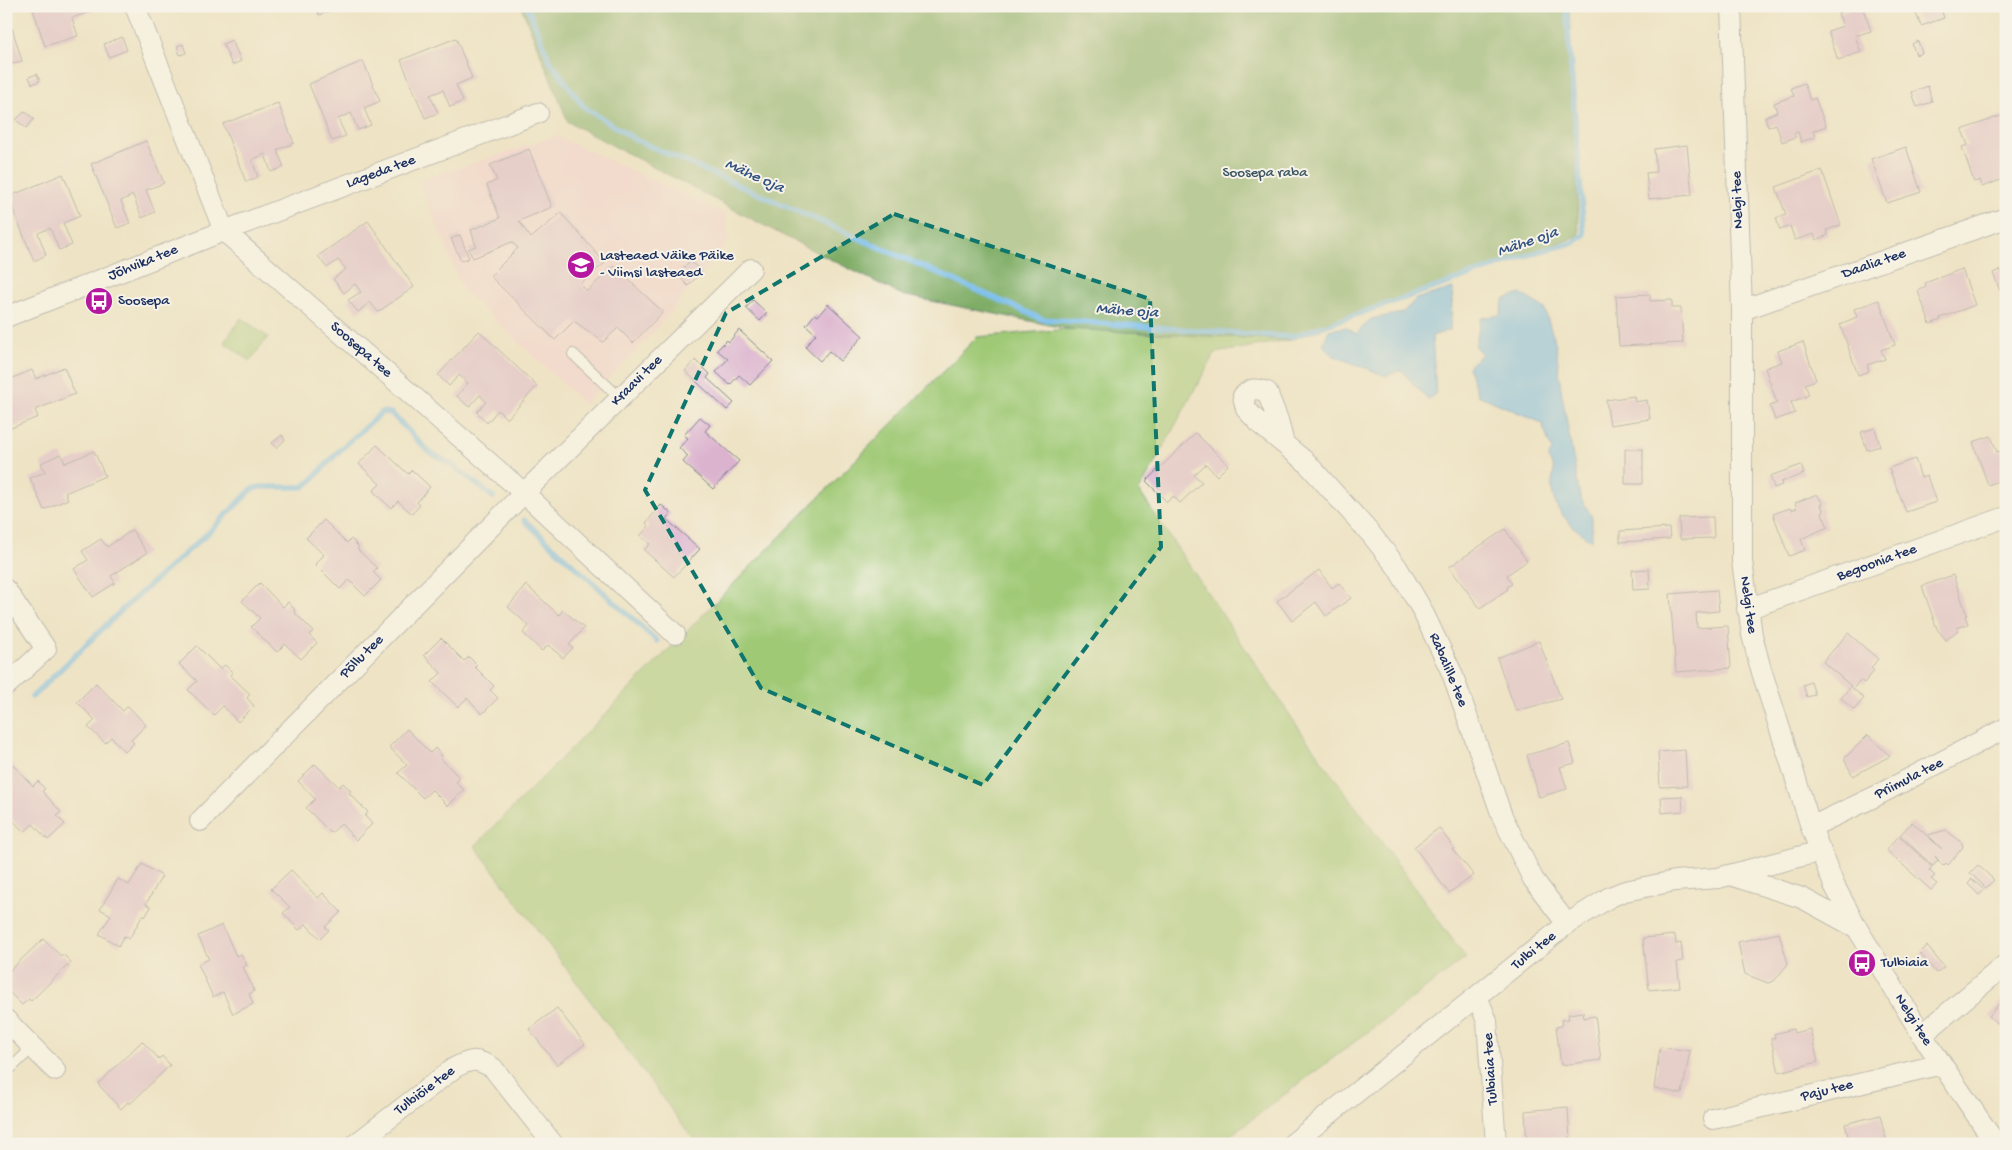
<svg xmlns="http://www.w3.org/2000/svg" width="2012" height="1150" viewBox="0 0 2012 1150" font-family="'Gochi Hand',sans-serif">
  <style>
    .built { fill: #f7cfd4 }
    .green { fill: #9fc975; stroke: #5d7c6a }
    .forest { fill: #7fad66; stroke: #4d6e62 }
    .water { fill: #74bcec; stroke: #4876a5 }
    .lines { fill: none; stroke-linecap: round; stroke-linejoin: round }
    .stream { stroke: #74bcec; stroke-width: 5.5 }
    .building { fill: #dcb3cf }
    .lane-casing { stroke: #848992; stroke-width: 12 }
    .street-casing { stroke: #848992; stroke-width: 22 }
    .lane { stroke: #fff; stroke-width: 10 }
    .street { stroke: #fff; stroke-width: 20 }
    .marked { fill: none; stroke: #0f766e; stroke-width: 4; stroke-dasharray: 10 6; stroke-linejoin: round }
    .labels { text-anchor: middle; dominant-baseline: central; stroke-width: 4; stroke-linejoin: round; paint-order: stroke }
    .street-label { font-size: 15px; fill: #1b2f5e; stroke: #f7f3e8 }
    .park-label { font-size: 15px; fill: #3c5664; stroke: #f7f3e8 }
    .poi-label { font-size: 15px; fill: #1b2f5e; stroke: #f7f3e8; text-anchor: start }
    .water-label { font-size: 16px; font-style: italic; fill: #315282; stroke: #f7f3e8 }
  </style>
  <rect width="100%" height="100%" fill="#f7f3e8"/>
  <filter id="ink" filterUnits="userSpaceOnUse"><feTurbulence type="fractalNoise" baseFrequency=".02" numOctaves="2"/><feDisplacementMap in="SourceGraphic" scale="10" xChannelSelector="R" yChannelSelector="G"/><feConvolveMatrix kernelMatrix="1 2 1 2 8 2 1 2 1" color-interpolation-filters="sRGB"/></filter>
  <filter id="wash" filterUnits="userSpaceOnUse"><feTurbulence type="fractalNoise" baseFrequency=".0096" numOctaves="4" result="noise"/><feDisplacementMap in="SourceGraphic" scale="20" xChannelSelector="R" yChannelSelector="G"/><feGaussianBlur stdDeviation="1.12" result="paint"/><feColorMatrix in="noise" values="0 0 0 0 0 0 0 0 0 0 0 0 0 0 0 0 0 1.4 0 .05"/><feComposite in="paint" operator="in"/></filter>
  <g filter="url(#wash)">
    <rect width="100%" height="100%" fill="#eee3c5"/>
    <path class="built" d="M557,136L725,214L729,241L653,333L584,404L463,290L419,181Z"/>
    <path class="green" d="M241,318L268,337L250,361L224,342Z
      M1069,329L1290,340L1215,353L1139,491L1302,733L1466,958L1219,1144H697L475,846L977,337Z"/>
    <path class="forest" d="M521,6H1569L1579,236L1290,340L1069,329L902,295L782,235L568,122Z"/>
    <path class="water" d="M1453,288L1450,330L1432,336L1436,393L1428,400L1401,370L1386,376L1334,356L1323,345L1329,330L1346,327L1356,334L1371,319L1402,313L1416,299Z
      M1521,294L1544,308L1556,345L1561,389L1580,497L1592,517V541C1575,530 1553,511 1552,489C1551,482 1554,475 1554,469L1548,458L1552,451L1542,423L1478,395L1468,367L1482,354L1475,347L1481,318L1500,315L1504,299Z"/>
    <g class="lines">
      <path class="stream" d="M527,6L550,61L584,107L636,140L1042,319L1291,337L1540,251L1573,243L1584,235L1566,6
        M524,520L657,641
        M32,697L125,607L209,532L252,489L260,487H303L311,481L340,450L382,412L391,413L429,452L451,464L493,497"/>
    </g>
    <g id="blocks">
      <path class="building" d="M32,6H94L95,10L72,18L78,36L45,46Z
        M316,6H328L330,11L319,15Z
        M1858,6H1862L1871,31L1855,36L1861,52L1838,60L1828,31L1843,26L1838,13Z
        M1913,6H1946L1941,9L1944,18L1921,26Z
        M12,28L22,61L6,66V30Z
        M122,37L127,50L109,57L104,44Z
        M456,38L472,78L456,85L463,101L450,107L443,90L430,95L438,113L425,118L401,60Z
        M232,40L241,61L232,65L223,44Z
        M1918,41L1922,53L1916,55L1912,44Z
        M183,44L186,53L180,55L177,46Z
        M363,61L380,101L364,108L371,125L358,130L351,113L338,119L346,136L332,141L309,84Z
        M37,74L40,81L32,84L29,77Z
        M1804,83L1810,100L1815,98L1826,126L1813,131L1815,137L1801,142L1798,132L1794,134L1796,137L1782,142L1776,124L1768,127L1765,117L1777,112L1774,103L1794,96L1791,88Z
        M1928,86L1932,102L1917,107L1912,92Z
        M278,103L294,143L277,150L284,167L271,172L265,154L252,160L258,177L246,182L223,124Z
        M25,111L34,119L26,128L16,120Z
        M2003,115L2006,123V178L1982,187L1980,180L1974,182L1962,147L1968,145L1962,130Z
        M146,141L164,183L146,190L155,212L142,218L133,195L121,201L130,223L117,228L91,164Z
        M1687,145L1692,195L1649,199L1646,173L1656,172L1654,149Z
        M1906,147L1921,192L1887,203L1871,159Z
        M529,149L552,207L519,221L531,238L561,213L605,263L580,284L587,291L614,266L663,312L633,343L618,328L603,342L574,321L555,340L490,276L518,248L512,242L473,258L468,249L476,246L471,230L500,218L487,185L497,180L490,165Z
        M1822,170L1841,225L1827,230L1828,235L1816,240L1814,234L1795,240L1790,226L1780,230L1776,218L1786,215L1776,187Z
        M63,174L80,216L63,223L72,245L59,250L50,228L38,233L46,255L34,261L8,197Z
        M368,221L414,287L378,312L370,302L358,312L348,300L361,292L355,284L344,293L333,279L346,269L338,260L327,268L318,256Z
        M460,235L469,258L461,261L451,239Z
        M690,261L702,272L688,286L677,274Z
        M1962,269L1975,305L1940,318L1941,320L1930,324L1918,291L1926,287L1925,283Z
        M2001,270L2006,283V289L2000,291L1993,273Z
        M1650,294V301L1672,300V308H1681L1683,343L1619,346L1616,296Z
        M753,300L767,313L760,321L746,308Z
        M1879,300L1895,345L1881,350L1885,359L1867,365L1869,371L1858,375L1840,324L1857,317L1854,309Z
        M828,304L863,336L840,361L829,351L820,361L805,347L816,334L806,325L815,314L818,316Z
        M739,330L773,361L750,385L739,375L730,385L716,372L728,359L717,350L727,340L729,342Z
        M479,331L537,386L507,419L498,410L487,423L477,412L486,402L480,395L469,407L457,396L468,383L459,375L449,386L438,375Z
        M1803,342L1816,380L1805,384L1809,395L1791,402L1795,413L1775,420L1770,406L1777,403L1765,368L1782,362L1778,351Z
        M695,360L710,374L707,378L734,403L727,410L685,371Z
        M64,367L75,394L35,410L38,417L11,428L6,414V390L11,388L8,380L32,370L36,379Z
        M1634,396L1635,402L1647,400L1650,419L1610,425L1606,400Z
        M700,417L710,425L705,431L739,461L713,489L683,462L688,456L679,448L688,438L684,435Z
        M1875,428L1880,446L1867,450L1861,432Z
        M1196,433L1228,465L1217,476L1206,464L1194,475L1202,482L1180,503L1173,496L1167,502L1146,481Z
        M282,435L285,440L276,448L272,443Z
        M1991,436L1997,452L2006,449V478L1988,485L1973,442Z
        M377,445L408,474L412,470L430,487L417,502L420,505L412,514L398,501L391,508L373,491L380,484L359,464Z
        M1625,449H1643V484H1625Z
        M94,451L105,476L65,493L68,499L44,510L30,478L45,472L41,463L61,454L65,463Z
        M1915,459L1921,478L1927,476L1936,502L1906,512L1889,468Z
        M1801,465L1804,474L1781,482L1782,485L1774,488L1770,476Z
        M1817,494L1823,504L1821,505L1824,512L1822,513L1828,527L1801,539L1805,550L1789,556L1773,514L1790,508L1791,510L1797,508L1795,503Z
        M661,505L671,513L666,519L700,549L674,577L644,550L650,544L640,536L649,526L646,523Z
        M1713,517L1714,538L1680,539L1679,518Z
        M324,520L347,543L351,539L359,547L357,549L377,568L373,572L381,580L365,596L349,580L340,589L315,564L324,555L306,538Z
        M1669,528L1670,539L1620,542V531Z
        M1505,529L1527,561L1507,575L1512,584L1507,587L1508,589L1480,608L1449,567Z
        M132,530L147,553L111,576L115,583L93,597L74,569L88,560L82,551L101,539L107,547Z
        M1649,569L1650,589L1633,590L1632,570Z
        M1319,570L1332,588L1339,583L1351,598L1326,616L1316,602L1292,621L1277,601Z
        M1953,575L1967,615L1965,616L1968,624L1957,628L1958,630L1946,640L1937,629L1922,586Z
        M260,583L283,607L288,602L295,610L294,612L313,631L309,635L317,643L301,659L285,644L277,652L251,627L260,618L242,601Z
        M526,585L559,615L563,610L584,628L569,645L573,648L563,658L548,645L542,651L523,633L529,626L508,607Z
        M1717,590L1719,611L1696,613L1697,628L1728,626L1731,668L1676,672L1670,594Z
        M1848,633L1878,659L1871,668L1874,671L1870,676L1864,683L1860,680L1853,689L1864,698L1854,710L1841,698L1851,686L1823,662Z
        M441,638L464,661L469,657L477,665L475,667L494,686L490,690L498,698L482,714L467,698L458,707L432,682L441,673L424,655Z
        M1539,641L1561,699L1516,711L1497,658Z
        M197,646L220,669L225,665L233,673L230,675L250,694L247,698L254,706L238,722L223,706L214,715L188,690L197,681L179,664Z
        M1811,682L1815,695L1807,697L1803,685Z
        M96,683L123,711L128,706L146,725L131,740L134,743L125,752L111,737L105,743L88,727L95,720L77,702Z
        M407,729L430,753L435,748L442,756L440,758L460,778L456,782L464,790L448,806L432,790L423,798L398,773L407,765L389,747Z
        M1868,735L1890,756L1853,776L1844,759Z
        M1569,743L1575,763L1560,767L1567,789L1539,797L1527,755Z
        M1685,750L1687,786L1660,787L1658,752Z
        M9,761L33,786L38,781L45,789L42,791L61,812L57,816L65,824L48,840L33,824L24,832L6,813V800L8,798L6,796V763Z
        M315,764L339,787L343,783L351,791L349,793L368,812L365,816L372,824L356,840L341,824L331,833L306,808L315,799L298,781Z
        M1682,796L1683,811L1662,813L1661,797Z
        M1912,822L1942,849L1928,835L1946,830L1962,843L1963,847L1948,865L1946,863L1943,866L1935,856L1938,860L1933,866L1900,835Z
        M1439,828L1454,848L1452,849L1474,875L1449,893L1414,847Z
        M1899,836L1932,867L1929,870L1935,876L1931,879L1937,884L1931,890L1886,850Z
        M142,864L162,876L146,904L151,907L145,917L143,915L129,939L124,936L119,946L99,934L111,915L100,909L118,879L129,885Z
        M1978,865L1994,880L1986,888L1970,873Z
        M291,870L318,898L323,893L341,912L325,927L329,930L320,939L306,924L299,930L283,913L290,907L271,889Z
        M1972,879L1984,890L1979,895L1968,884Z
        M222,925L236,956L241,954L247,965L243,967L254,991L249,994L253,1004L233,1014L223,992L213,997L198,964L209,959L198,936Z
        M1779,933L1788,964L1774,981L1768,983L1745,974L1738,942Z
        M1675,935L1676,944L1681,943L1683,961L1677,962L1680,987L1649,990L1643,938Z
        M43,939L61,956L63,954L71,962L31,1001L29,999L22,1005L6,989V974Z
        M1927,946L1944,967L1936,973L1920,953Z
        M2006,995V1030L1989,1016Z
        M557,1008L585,1044L557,1065L529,1029Z
        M1583,1012L1584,1018L1595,1016L1601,1060L1561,1065L1556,1027L1562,1026L1561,1020L1569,1019L1568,1014Z
        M1793,1029L1794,1033L1810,1029L1818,1062L1779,1072L1771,1039L1775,1038L1774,1034Z
        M142,1041L159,1059L162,1056L170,1065L130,1104L128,1102L121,1109L98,1084Z
        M1660,1047L1690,1051L1682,1094L1654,1088Z
        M1568,1107L1570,1144H1527L1525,1111Z
        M1880,1115L1887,1144H1850L1845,1124Z"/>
    </g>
  </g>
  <g filter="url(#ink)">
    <use href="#blocks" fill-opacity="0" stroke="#848992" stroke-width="1"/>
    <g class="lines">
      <defs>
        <path id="lane" d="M573,354L620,398
          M6,1073L33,1047"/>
        <path id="street" d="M135,6L224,231L524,493L675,634
          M1731,6L1742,310V561L1752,635L1760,666L1811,827L1834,885L1857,928L1922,1035L1996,1144
          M1742,310L2006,218
          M6,317L224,231L538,113
          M1284,444L1278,420L1267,392C1256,388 1251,388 1243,396L1246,409L1261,425L1306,462L1370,533L1397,567L1421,608L1452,673L1502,816L1533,879L1567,924
          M6,590L46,649L6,686
          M1747,609L2006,517
          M200,821L524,493L751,269
          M1811,827L1874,797L2006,728
          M1730,875L1802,898L1857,928
          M1477,996L1487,1021L1496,1144
          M6,1020L55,1070
          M1922,1035L2006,964
          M1713,1119L1942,1064
          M356,1144L454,1068C471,1059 476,1058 493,1068L553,1144
          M1292,1144L1567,924L1610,897L1625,891L1675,881L1718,878L1821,851"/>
      </defs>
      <use href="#lane" class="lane-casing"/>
      <use href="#street" class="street-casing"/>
      <use href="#lane" class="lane"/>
      <use href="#street" class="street"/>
    </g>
  </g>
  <path d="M0 0H2012V1150H0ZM894,214L1150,299L1161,547L983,785L761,688L645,490L726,313Z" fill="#eee3c5" fill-opacity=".55" fill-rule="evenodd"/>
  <path class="marked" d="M894,214L1150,299L1161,547L983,785L761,688L645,490L726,313Z"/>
  <defs>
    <symbol id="school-disc" viewBox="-11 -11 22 22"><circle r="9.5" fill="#b5179e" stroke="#f7f3e8"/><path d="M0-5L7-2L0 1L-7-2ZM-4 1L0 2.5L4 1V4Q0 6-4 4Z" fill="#fff"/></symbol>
    <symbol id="bus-disc" viewBox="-11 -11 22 22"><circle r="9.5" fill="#b5179e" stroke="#f7f3e8"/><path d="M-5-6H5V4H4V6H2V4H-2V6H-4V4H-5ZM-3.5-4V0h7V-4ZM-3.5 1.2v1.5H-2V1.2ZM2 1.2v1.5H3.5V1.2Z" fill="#fff"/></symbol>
  </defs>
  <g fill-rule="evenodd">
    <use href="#school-disc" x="565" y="249" width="32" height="32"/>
    <use href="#bus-disc" x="83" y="285" width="32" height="32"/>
    <use href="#bus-disc" x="1846" y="947" width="32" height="32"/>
  </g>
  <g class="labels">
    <g class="street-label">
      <text transform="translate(381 172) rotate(-20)">Lageda tee</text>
      <text transform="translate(1738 200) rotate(-92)">Nelgi tee</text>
      <text transform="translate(143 263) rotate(-22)">Jõhvika tee</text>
      <text transform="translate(1874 264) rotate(-19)">Daalia tee</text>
      <text transform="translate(361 350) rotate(41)">Soosepa tee</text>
      <text transform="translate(637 381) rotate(-45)">Kraavi tee</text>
      <text transform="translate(1877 563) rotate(-20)">Begoonia tee</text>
      <text transform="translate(1748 605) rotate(82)">Nelgi tee</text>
      <text transform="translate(362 657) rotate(-45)">Põllu tee</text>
      <text transform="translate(1448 670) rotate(67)">Rabalille tee</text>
      <text transform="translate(1909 779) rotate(-27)">Priimula tee</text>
      <text transform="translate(1534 951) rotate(-39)">Tulbi tee</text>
      <text transform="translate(1913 1020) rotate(58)">Nelgi tee</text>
      <text transform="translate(1491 1069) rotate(-94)">Tulbiaia tee</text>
      <text transform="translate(425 1091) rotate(-37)">Tulbiõie tee</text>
      <text transform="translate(1827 1091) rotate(-14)">Paju tee</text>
    </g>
    <g class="park-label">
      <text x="1265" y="173">Soosepa raba</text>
    </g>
    <g class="poi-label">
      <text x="600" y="256">Lasteaed Väike Päike<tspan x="600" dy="17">- Viimsi lasteaed</tspan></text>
      <text x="118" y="301">Soosepa</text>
      <text x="1881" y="963">Tulbiaia</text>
    </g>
    <g class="water-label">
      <text transform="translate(754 177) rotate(24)">Mähe oja</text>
      <text transform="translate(1528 243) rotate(-19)">Mähe oja</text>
      <text transform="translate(1127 312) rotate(4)">Mähe oja</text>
    </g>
  </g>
  <rect width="2012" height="1150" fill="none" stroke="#f7f3e8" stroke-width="25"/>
</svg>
